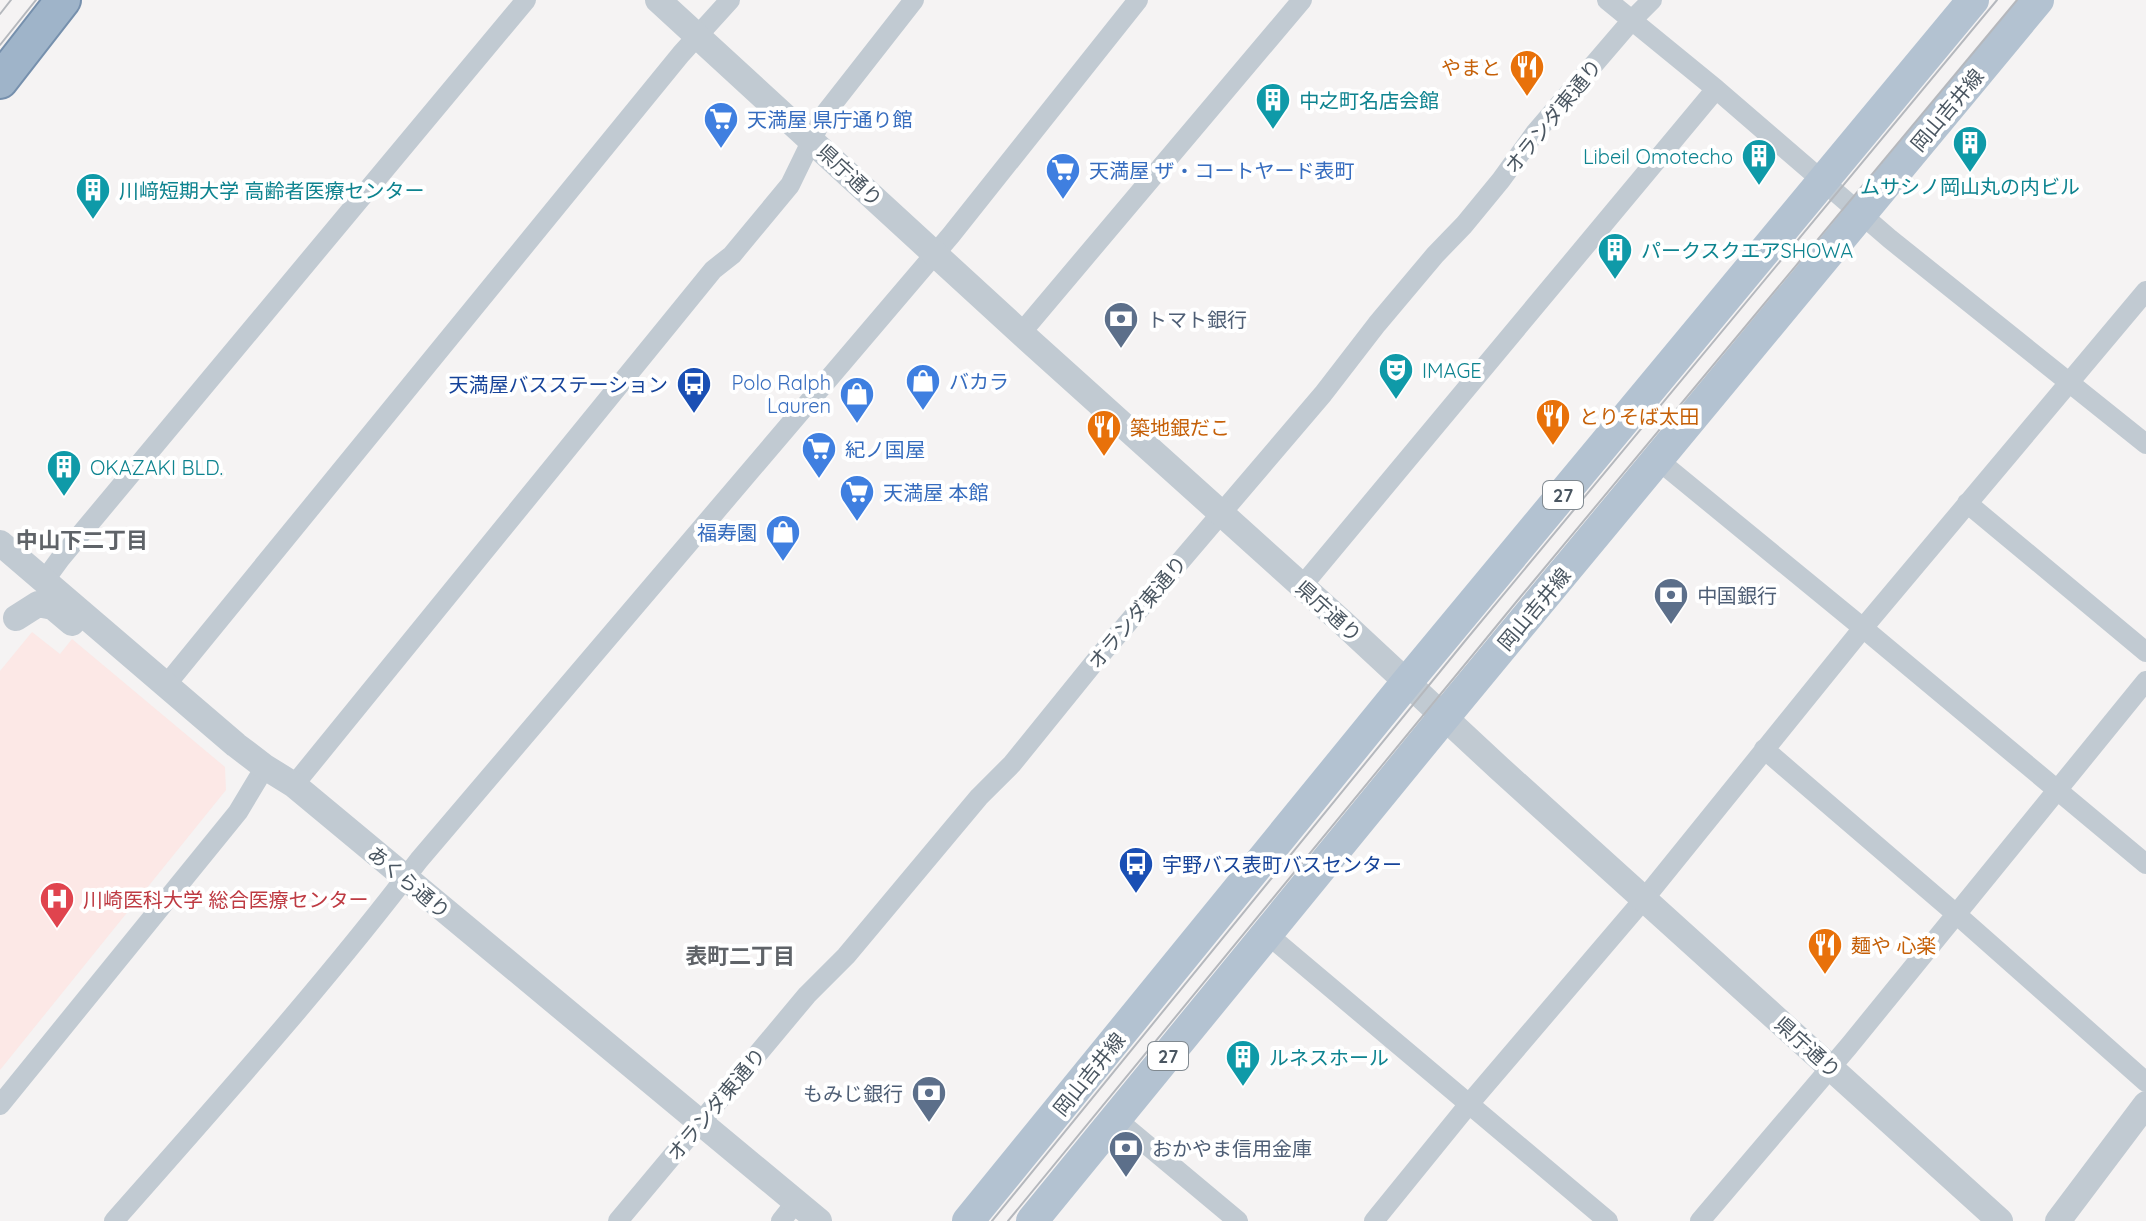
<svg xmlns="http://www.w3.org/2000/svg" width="2146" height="1221" viewBox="0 0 2146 1221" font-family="Quicksand,'Noto Sans JP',sans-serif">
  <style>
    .medical { fill: #fce8e6 }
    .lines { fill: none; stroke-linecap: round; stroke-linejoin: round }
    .trunk-casing { stroke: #7690ad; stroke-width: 38 }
    .minor { stroke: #c1cad2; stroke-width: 20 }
    .tertiary { stroke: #c1cad2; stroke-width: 26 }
    .primary { stroke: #b3c2d1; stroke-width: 32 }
    .trunk { stroke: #9fb4c9; stroke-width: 34 }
    .tram { stroke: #b5b8bd; stroke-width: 2 }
    .labels { text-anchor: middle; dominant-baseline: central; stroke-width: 8; stroke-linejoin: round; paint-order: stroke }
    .shield { fill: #fff; stroke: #808990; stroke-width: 2 }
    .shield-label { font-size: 18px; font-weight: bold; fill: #4a5661 }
    .food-label { font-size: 20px; fill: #c56008; stroke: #fff; text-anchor: start }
    .culture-label { font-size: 20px; fill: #0d838f; stroke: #fff; text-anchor: start }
    .street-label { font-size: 20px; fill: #4a5661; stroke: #fff }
    .shop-label { font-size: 20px; fill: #366cbe; stroke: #fff; text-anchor: start }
    .service-label { font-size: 20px; fill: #4e5e75; stroke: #fff; text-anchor: start }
    .transit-label { font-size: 20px; fill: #164399; stroke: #fff; text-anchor: end }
    .health-label { font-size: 20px; fill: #be3a42; stroke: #fff; text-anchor: start }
    .neighbourhood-label { font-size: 22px; font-weight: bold; fill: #5f6368; stroke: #fff }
  </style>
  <rect width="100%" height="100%" fill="#f5f3f3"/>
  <path class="medical" d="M32,632L60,654L72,639L225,767L226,790L0,1070V671Z"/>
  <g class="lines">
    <defs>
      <path id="trunk" d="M0,81L63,0"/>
    </defs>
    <use href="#trunk" class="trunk-casing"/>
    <path class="minor" d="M1607,0L1716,89L1890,239L2146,444
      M1021,333L1302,0
      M1658,460L1863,628L2146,864
      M1967,503L2146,652
      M44,581L60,559L526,0
      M1302,586L1716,89
      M166,685L681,54L730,0
      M1764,749L1955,913L2146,1082
      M294,785L713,270L732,255L790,185L824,115L914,0
      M1267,934L1608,1221
      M0,1105L238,812L265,767
      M1116,1119L1238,1221
      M114,1221C218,1103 324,985 419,860L951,235L1138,0
      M618,1221L807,995L846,956L979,797L1012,764L1097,659L1323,394L1377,324L1435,255L1464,225L1501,180L1535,133L1632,20L1652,0
      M781,1221L796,1202
      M1374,1221L1469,1104L1644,899L1863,628L2146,291
      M1700,1221L1849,1046L2146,681"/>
    <path class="tertiary" d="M658,0L1021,333L1342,622L1499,768L2000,1221
      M0,543L236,745L265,767L294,785L819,1221
      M16,618L38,604L53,607L72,623
      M2058,1221L2146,1104"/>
    <path class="primary" d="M968,1221L1407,682L1973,0
      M1032,1221L1444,717L2038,0"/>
    <use href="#trunk" class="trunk"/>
    <path class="tram" d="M0,14L11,0
      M0,45L36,0
      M992,1221L1465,641L1997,0
      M1008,1221L1517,601L2017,0"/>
  </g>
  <defs>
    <symbol id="restaurant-pin" viewBox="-11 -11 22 30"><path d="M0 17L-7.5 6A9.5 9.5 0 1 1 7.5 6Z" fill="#e8710a" stroke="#fff"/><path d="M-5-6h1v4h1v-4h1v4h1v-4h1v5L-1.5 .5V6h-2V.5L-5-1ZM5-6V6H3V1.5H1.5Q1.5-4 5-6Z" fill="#fff"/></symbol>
    <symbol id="building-pin" viewBox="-11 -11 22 30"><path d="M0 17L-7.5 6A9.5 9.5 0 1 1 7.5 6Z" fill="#0f9aa8" stroke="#fff"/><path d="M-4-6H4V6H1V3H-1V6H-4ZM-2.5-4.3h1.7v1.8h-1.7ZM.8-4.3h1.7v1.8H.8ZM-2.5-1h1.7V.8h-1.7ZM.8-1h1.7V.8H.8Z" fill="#fff"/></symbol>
    <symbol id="supermarket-pin" viewBox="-11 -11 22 30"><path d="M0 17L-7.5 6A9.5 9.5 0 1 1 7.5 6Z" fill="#3f7fe0" stroke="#fff"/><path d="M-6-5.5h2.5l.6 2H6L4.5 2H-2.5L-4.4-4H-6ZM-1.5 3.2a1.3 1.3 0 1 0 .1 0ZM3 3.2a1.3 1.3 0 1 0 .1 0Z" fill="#fff"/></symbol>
    <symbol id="bank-pin" viewBox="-11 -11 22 30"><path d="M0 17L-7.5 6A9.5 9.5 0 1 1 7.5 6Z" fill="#5c6f8a" stroke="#fff"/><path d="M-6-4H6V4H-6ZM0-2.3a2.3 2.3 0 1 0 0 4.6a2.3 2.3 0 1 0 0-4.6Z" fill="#fff"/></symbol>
    <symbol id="theatre-pin" viewBox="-11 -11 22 30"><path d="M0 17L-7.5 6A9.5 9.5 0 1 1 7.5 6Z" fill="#0f9aa8" stroke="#fff"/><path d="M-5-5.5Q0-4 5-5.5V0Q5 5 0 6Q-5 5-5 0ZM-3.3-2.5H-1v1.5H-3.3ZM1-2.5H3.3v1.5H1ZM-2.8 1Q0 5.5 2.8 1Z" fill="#fff"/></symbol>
    <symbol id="shop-pin" viewBox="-11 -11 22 30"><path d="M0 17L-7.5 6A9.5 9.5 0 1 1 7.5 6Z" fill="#3f7fe0" stroke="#fff"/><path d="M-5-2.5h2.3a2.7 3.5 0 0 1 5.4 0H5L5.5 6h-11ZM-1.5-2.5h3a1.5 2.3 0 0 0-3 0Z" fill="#fff"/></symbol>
    <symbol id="bus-pin" viewBox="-11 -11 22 30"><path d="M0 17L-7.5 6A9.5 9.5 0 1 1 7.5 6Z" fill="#1a4fb4" stroke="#fff"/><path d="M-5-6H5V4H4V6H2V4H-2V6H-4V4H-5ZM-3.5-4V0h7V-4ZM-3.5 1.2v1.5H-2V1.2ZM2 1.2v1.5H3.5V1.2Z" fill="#fff"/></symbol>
    <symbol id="hospital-pin" viewBox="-11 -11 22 30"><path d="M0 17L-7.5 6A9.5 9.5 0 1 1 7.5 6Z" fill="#e0444e" stroke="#fff"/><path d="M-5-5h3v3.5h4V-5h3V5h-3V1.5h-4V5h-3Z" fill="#fff"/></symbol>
  </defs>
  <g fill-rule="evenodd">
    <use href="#restaurant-pin" x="1507" y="47" width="40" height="54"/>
    <use href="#building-pin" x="1253" y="80" width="40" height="54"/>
    <use href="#supermarket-pin" x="701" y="99" width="40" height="54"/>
    <use href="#building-pin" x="1950" y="123" width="40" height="54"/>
    <use href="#building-pin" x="1739" y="136" width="40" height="54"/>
    <use href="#supermarket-pin" x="1043" y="150" width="40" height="54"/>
    <use href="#building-pin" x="73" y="170" width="40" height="54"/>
    <use href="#building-pin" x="1595" y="230" width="40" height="54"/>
    <use href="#bank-pin" x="1101" y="299" width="40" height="54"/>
    <use href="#theatre-pin" x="1376" y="350" width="40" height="54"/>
    <use href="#shop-pin" x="903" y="361" width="40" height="54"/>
    <use href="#bus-pin" x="674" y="364" width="40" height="54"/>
    <use href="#shop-pin" x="837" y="374" width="40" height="54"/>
    <use href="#restaurant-pin" x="1533" y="396" width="40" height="54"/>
    <use href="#restaurant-pin" x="1084" y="407" width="40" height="54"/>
    <use href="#supermarket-pin" x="799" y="429" width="40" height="54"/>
    <use href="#building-pin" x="44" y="447" width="40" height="54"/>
    <use href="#supermarket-pin" x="837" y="472" width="40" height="54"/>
    <use href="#shop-pin" x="763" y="512" width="40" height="54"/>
    <use href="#bank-pin" x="1651" y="575" width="40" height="54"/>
    <use href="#bus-pin" x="1116" y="844" width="40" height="54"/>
    <use href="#hospital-pin" x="37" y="879" width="40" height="54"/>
    <use href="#restaurant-pin" x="1805" y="925" width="40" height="54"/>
    <use href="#building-pin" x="1223" y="1037" width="40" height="54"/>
    <use href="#bank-pin" x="909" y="1073" width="40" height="54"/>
    <use href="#bank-pin" x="1106" y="1128" width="40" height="54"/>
  </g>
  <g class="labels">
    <g class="shield">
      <rect x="1543" y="481" width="40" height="28" rx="6"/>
      <rect x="1148" y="1042" width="40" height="28" rx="6"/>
    </g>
    <g class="shield-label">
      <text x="1563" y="495">27</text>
      <text x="1168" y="1056">27</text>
    </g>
    <g class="food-label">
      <text x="1501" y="67" text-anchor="end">やまと</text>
      <text x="1579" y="416">とりそば太田</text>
      <text x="1130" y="427">築地銀だこ</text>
      <text x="1851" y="945">麺や 心楽</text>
    </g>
    <g class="culture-label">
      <text x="1299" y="100">中之町名店会館</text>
      <text x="1733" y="156" text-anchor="end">Libeil Omotecho</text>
      <text x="1970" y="186" text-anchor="middle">ムサシノ岡山丸の内ビル</text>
      <text x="119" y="190">川﨑短期大学 高齢者医療センター</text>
      <text x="1641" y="250">パークスクエアSHOWA</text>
      <text x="1422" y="370">IMAGE</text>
      <text x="90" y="467">OKAZAKI BLD.</text>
      <text x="1269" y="1057">ルネスホール</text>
    </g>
    <g class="street-label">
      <text transform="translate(1947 110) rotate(-50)">岡山吉井線</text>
      <text transform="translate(1553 116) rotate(-51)">オランダ東通り</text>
      <text transform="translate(850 175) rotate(43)">県庁通り</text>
      <text transform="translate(1534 609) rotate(-50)">岡山吉井線</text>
      <text transform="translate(1329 611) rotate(42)">県庁通り</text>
      <text transform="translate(1137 612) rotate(-50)">オランダ東通り</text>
      <text transform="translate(409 882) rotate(40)">あくら通り</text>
      <text transform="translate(1808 1047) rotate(42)">県庁通り</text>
      <text transform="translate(1089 1074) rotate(-51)">岡山吉井線</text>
      <text transform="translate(716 1104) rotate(-50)">オランダ東通り</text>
    </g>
    <g class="shop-label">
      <text x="747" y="119">天満屋 県庁通り館</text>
      <text x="1089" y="170">天満屋 ザ・コートヤード表町</text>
      <text x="949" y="381">バカラ</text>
      <text x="831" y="382" text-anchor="end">Polo Ralph<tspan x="831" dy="23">Lauren</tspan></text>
      <text x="845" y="449">紀ノ国屋</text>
      <text x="883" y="492">天満屋 本館</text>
      <text x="757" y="532" text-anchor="end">福寿園</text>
    </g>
    <g class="service-label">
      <text x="1147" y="319">トマト銀行</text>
      <text x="1697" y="595">中国銀行</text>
      <text x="903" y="1093" text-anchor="end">もみじ銀行</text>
      <text x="1152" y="1148">おかやま信用金庫</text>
    </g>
    <g class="transit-label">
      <text x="668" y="384">天満屋バスステーション</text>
      <text x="1162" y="864" text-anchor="start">宇野バス表町バスセンター</text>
    </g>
    <g class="health-label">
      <text x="83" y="899">川崎医科大学 総合医療センター</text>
    </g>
    <g class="neighbourhood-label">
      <text x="82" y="540">中山下二丁目</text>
      <text x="740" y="956">表町二丁目</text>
    </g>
  </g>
</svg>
